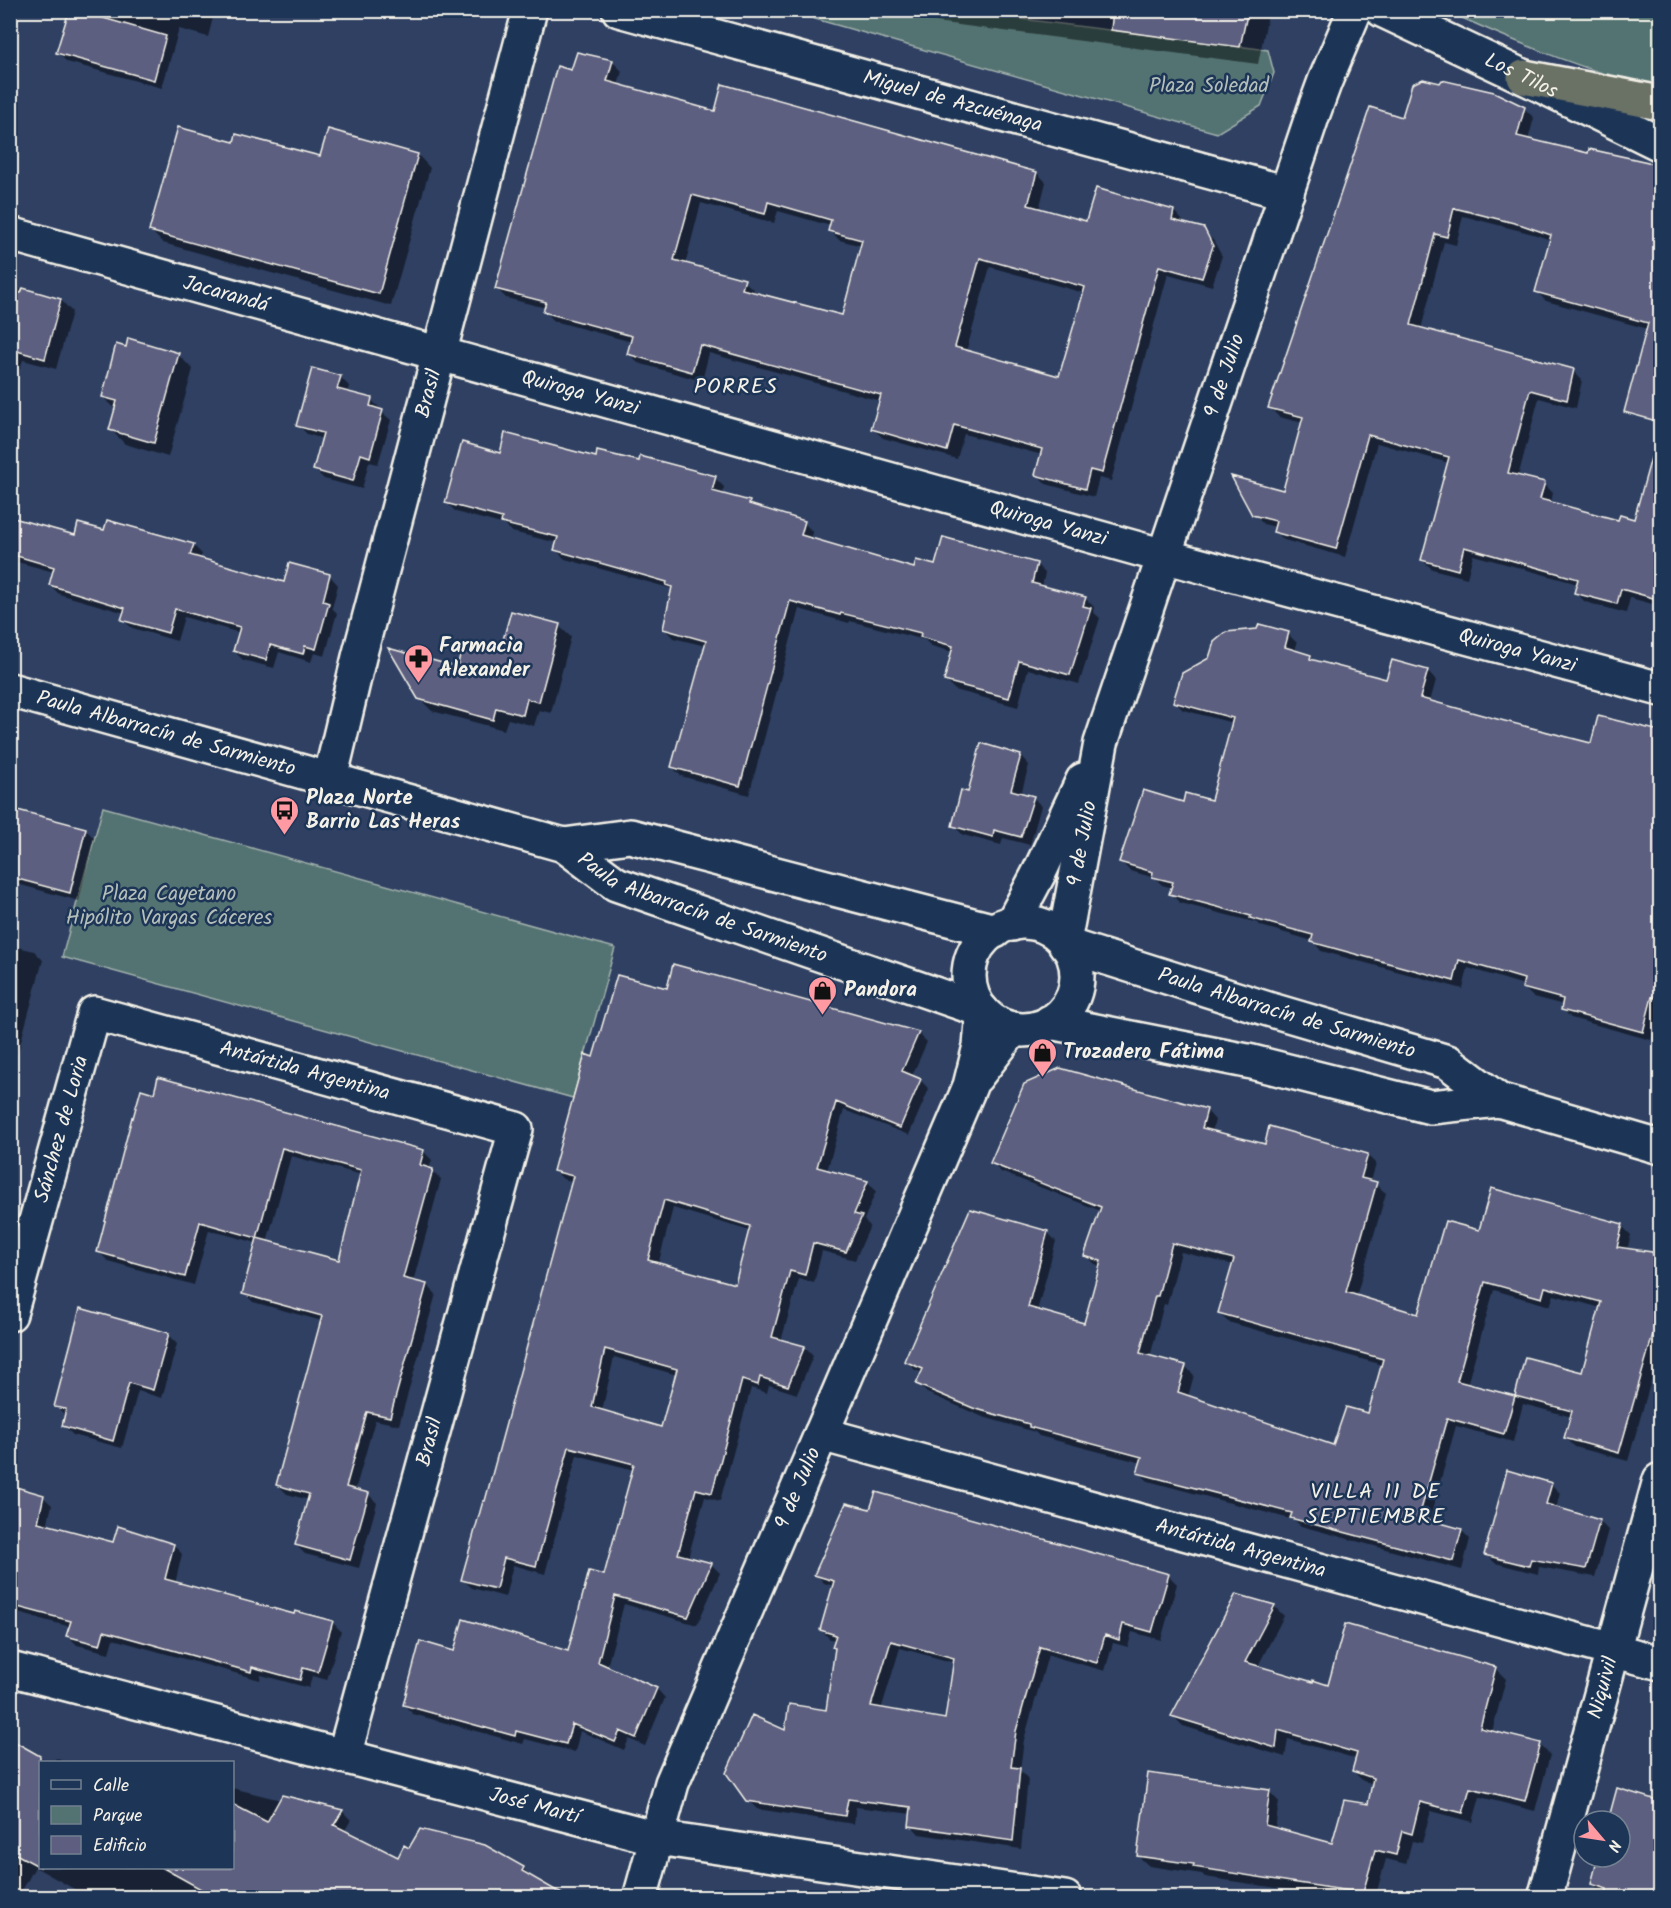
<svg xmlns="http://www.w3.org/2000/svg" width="1671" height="1908" viewBox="0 0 1671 1908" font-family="Kalam,sans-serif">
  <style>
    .green { fill: #537372; stroke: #a4b2ad; stroke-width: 1.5 }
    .shadow { fill: #0007; fill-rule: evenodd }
    .building { fill: #5d5e80; stroke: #f4f1e8; stroke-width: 1.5; fill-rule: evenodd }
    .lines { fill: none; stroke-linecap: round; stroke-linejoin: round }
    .minor-casing { stroke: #f4f1e8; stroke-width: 38 }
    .tertiary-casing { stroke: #f4f1e8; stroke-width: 38 }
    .secondary-casing { stroke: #f4f1e8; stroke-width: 38 }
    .motorway-casing { stroke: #f4f1e8; stroke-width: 38 }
    .minor { stroke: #1d3557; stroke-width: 33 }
    .tertiary { stroke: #1d3557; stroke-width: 33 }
    .secondary { stroke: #1d3557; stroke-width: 33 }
    .motorway { stroke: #6b7165; stroke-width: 33 }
    .labels { text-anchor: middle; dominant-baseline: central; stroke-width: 5; stroke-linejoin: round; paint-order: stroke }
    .street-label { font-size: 21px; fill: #f4f1e8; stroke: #1d3557 }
    .park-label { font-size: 21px; fill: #b4bfb9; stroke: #1d3557 }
    .poi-label { font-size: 21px; font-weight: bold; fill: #f4f1e8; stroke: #1d3557; text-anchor: start }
    .neighbourhood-label { font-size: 22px; letter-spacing: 1.5px; fill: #f4f1e8; stroke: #1d3557 }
  </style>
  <rect width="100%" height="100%" fill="#2f4063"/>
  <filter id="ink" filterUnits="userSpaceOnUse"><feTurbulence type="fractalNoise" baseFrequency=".0167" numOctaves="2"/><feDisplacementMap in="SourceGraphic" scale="12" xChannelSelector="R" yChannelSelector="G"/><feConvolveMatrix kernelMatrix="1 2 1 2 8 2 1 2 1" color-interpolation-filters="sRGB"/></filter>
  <g filter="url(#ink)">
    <path class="green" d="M1463,10L1660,11V89C1591,73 1525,46 1460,17Z
      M787,11H958L1268,50L1274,73L1261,106L1217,133Z
      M103,807L615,948L573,1098L62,957Z"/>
    <path class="shadow" d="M70,10H215L208,37L179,29L162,88L67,62L58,53Z
      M906,10H1269L1258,64L928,21Z
      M612,61L622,71L618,86L716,113L1037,173L1046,182L1039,210L1087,223L1174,211L1183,221L1182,224L1203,230L1213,240L1222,256L1212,286L1168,274L1111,481L1099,478L1094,497L1046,484L1037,474L1042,455L964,434L957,459L883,438L873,429L880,401L709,353L702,381L638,363L629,354L632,342L554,321L545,311L546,308L506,298L496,288L572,72ZM701,203L774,223L778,211L831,226L830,230L839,240L862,246L843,317L753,294L754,290L744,281L685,265ZM990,267L1084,293L1060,378L966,352Z
      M1524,108L1534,118L1528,140L1589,155L1648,164L1660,170V398L1642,394L1648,329L1546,301L1537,292L1551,240L1533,234L1463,216L1456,245L1444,242L1421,329L1573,371L1582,380L1576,408L1539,398L1518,477L1544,484L1553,493L1551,503L1620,522L1635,521L1640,505L1660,509V606L1630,598L1626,613L1585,602L1576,592L1578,584L1473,555L1467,578L1432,569L1422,560L1449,463L1377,443L1345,557L1284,540L1275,531L1276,527L1263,524L1254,514L1284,492L1303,423L1279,417L1270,408L1404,119Z
      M329,130L418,155L430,168L391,306L163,243L151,231L235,144L321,158Z
      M10,286L61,300L72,312L56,369L23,360L10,395Z
      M178,355L193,369L168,457L125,444L111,430L116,410L103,397Z
      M313,370L341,378L349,386L347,393L371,400L380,408L379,410L391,420L378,464L369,462L362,489L324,479L315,470L323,439L307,434L298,425Z
      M501,455L597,459L715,478L724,487L722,495L749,503L753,507L804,523L813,532L811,539L915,569L1036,564L1045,573L1042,587L1085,598L1094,607L1093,612L1100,618L1079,684L1028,669L1018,707L955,690L946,681L953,652L931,646L925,640L850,621L849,623L799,609L749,795L681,776L672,767L706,646L673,638L664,628L673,589L565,559L556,550L558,543L512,532L505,525L456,512L447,503Z
      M10,481L19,489L11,519L76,537L105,532L193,545L202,554L200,559L285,584L290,565L330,576L338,585L332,608L337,613L325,656L314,653L311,662L279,652L274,668L243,660L234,651L240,633L184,617L177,641L132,628L123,620L125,613L59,594L50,585L54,572L10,560Z
      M559,626L571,637L551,713L539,710L534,726L508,719L504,730L432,711L419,698L482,650L502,649Z
      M1288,634L1297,643L1295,652L1310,656L1316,662L1387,681L1428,671L1436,680L1430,702L1592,745L1593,742L1660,761V1008L1651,1040L1571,1018L1562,1009L1564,1005L1533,997L1524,988V985L1468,968L1463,989L1321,951L1313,941L1261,926L1258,923L1180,903L1171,894L1173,888L1162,885L1155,878L1130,871L1121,862L1184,804L1212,802L1233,723L1183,710L1174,701Z
      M1021,756L1029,765L1021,794L1033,797L1041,806L1030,845L1003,838L1001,845L963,835L954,826L969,794Z
      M10,809L86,830L94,838L79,901L10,882Z
      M10,945L34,951L43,960L10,1082Z
      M668,990L918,1033L927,1042L912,1076L920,1080L929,1089L909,1135L844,1110L827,1171L868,1182L876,1191L864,1220L870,1226L855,1260L822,1251L814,1283L799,1279L781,1341L804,1347L813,1356L797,1394L769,1385L767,1393L751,1388L720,1501L705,1497L688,1558L711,1564L720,1573L697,1625L624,1604L607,1667L657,1689L665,1698L645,1746L629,1739L624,1750L580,1731L575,1752L525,1739L523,1744L413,1714L404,1705L569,1653L605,1577L634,1470L577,1455L545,1574L513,1565L505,1597L472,1588L463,1580L486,1503L573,1182L563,1179L554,1170L594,1059ZM673,1208L750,1231L736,1286L658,1265ZM614,1357L677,1375L662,1429L602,1411Z
      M1206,1110L1215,1120L1212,1132L1266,1146L1367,1155L1376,1164L1371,1181L1386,1193L1356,1297L1419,1316L1480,1232L1622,1226L1631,1235L1627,1250L1651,1253L1660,1263V1349L1628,1461L1575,1447L1566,1438L1572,1417L1523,1404L1513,1442L1456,1426L1429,1521L1461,1530L1470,1539L1462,1570L1301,1526L1294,1520L1148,1481L1139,1472L1142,1463L1039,1436L1035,1432L983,1417L927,1393L918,1384L923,1373L915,1370L906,1361L1047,1232L1056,1241L1037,1311L1085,1325L1101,1266L1095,1264L1086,1255L1101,1211L1001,1172L992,1163ZM1181,1252L1234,1265L1219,1313L1228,1322L1383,1365L1369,1415L1334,1447L1188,1397L1194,1375L1185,1366L1150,1357L1164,1304L1167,1305ZM1494,1290L1550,1306L1554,1295L1601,1308L1583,1374L1526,1359L1516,1398L1467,1385Z
      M133,1119L423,1151L432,1160L429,1169L441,1179L413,1282L427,1285L436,1294L399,1425L375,1420L355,1491L368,1494L377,1503L359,1568L305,1554L296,1545L309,1500L287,1494L278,1485L322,1321L253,1302L244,1293L257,1243L209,1230L194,1285L108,1261L99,1252ZM291,1156L362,1175L340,1262L267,1242Z
      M168,1335L177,1344L162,1398L138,1391L122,1448L73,1435L64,1426L65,1415L56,1406Z
      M1551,1484L1560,1493L1556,1509L1600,1522L1608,1530L1595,1577L1539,1567L1538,1574L1495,1563L1486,1554Z
      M43,1497L52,1505L47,1526L114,1544L174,1545L182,1554L175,1584L295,1616L332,1622L341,1631L327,1680L312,1676L309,1688L261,1675L260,1680L113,1639L109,1653L77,1645L68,1636L71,1627L10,1611V1514Z
      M816,1574L1168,1575L1177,1584L1161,1640L1132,1632L1128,1647L1113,1643L1105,1671L1048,1655L1024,1740L1020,1770L1028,1779L1021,1849L919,1834L911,1825L912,1814L856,1807L854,1824L757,1809L748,1800L786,1732L827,1712L837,1649L836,1640L830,1639L821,1630L834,1586L824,1583ZM900,1648L955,1663L946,1721L881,1710Z
      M1274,1606L1284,1616L1258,1666L1330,1687L1495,1668L1506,1679L1492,1732L1540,1745L1550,1755L1535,1811L1480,1797L1473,1822L1431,1811L1422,1843L1412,1841L1406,1864L1386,1859L1375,1898H1342L1205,1877L1202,1874L1149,1866L1138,1856L1269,1791L1279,1802L1275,1829L1333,1845L1369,1805L1374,1784L1363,1781L1353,1771L1357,1759L1288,1739L1285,1757L1183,1726L1173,1716Z
      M14,1743L49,1762H40V1868H232V1788L281,1800L342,1811L351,1820L344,1832L398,1859L410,1850L485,1846L523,1868L532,1878L309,1898H90L35,1867L18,1898H10V1750Z
      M56,1758L64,1762H54Z
      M1618,1790L1660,1803V1898H1607V1894L1601,1893L1592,1884L1600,1857H1620V1821H1610Z"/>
    <path class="building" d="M1113,10H1248L1240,47L1111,30Z
      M79,11L166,36L154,80L56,53L68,14L78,17Z
      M577,52L613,60L607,81L715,111L722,84L1037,172L1028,205L1086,221L1096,188L1174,210L1172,220L1204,228L1213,246L1202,278L1159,266L1102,473L1090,470L1085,489L1035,475L1042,449L954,425L947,451L871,429L881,395L700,345L692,372L627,354L632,336L543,312L546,302L495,289L557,66L571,70ZM692,195L765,214L768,202L831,220L828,231L862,240L842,315L742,289L745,279L674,260ZM980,258L1085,287L1059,376L955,347Z
      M1423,79L1440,83L1442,80L1494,92L1525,107L1517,136L1588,153L1589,149L1648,162L1660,168V422L1624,412L1648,323L1535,292L1551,235L1522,225L1454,208L1447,237L1435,234L1411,325L1574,369L1567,400L1530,390L1508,473L1545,482L1540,499L1618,520L1620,515L1634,519L1651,458L1660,459V600L1621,589L1617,604L1574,593L1578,579L1464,547L1458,570L1421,560L1449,457L1368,435L1336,549L1273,532L1276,521L1252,515L1231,476L1283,490L1303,417L1268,408L1370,107L1402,117L1412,84Z
      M178,127L234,142L236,134L320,156L328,129L418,154L379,294L149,231Z
      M23,288L61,299L45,359L10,349V292L21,293Z
      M128,338L179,353L154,443L109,430L117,401L102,397L116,344L126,347Z
      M312,368L341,376L337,389L372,398L370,406L383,410L370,457L361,454L353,481L313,470L323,433L296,426Z
      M505,433L596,457L597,451L639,461L640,456L716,476L712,491L750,501L749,504L805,521L801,535L914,568L916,560L935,565L943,537L1037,563L1032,583L1086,597L1083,606L1091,608L1070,675L1019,661L1009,698L944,681L953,646L920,637L921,633L841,613L840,615L790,601L740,786L671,767L706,641L663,629L672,587L666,585L667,582L554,550L558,537L501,523L502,518L445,503L462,442L500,453Z
      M10,517L75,535L78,523L104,530L107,520L194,544L190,555L284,582L289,563L330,574L323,601L329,603L316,649L305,646L303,654L270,645L266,660L233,651L240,627L175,609L168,633L121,620L125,608L49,585L54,567L10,554Z
      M511,611L560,624L539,702L527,699L523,715L496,708L493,720L418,699L388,648L457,667L463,644L481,649L482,643L501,647Z
      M1259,624L1289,632L1285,647L1311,655L1310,659L1386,679L1392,660L1428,670L1420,698L1497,719L1591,743L1598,716L1660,731V996L1656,994L1655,998L1652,997L1643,1032L1561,1010L1563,999L1522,988L1524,979L1459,960L1454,981L1311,942L1313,935L1250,918L1251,916L1169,894L1173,882L1152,877L1153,872L1119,862L1143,790L1183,802L1185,793L1211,800L1233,718L1173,702L1182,673L1209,658L1214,642L1226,632L1257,629Z
      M981,743L1021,755L1011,790L1034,796L1021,837L994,830L993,837L952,826L961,790L968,792Z
      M10,808L86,828L70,893L10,877Z
      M673,964L919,1032L902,1071L921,1079L900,1128L836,1102L817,1167L868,1181L854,1214L862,1216L846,1252L813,1243L805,1275L790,1271L772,1337L805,1346L788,1386L760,1377L758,1385L742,1380L712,1493L696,1489L678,1554L712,1563L688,1617L615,1596L598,1662L657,1688L636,1738L620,1731L615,1742L572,1724L566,1744L516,1731L515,1736L403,1705L420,1641L454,1651L463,1619L568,1651L589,1571L604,1575L634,1464L569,1447L536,1566L504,1558L496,1589L461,1580L483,1501H485L573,1176L553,1171L585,1054L593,1057L617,975L667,988ZM664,1200L750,1226L735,1284L648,1260ZM605,1349L677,1369L661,1427L592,1407Z
      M1060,1068L1207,1109L1202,1128L1265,1144L1269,1126L1368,1154L1361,1178L1377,1182L1346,1292L1418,1314L1445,1221L1479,1230L1491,1188L1623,1224L1617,1247L1652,1252L1660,1268V1310L1619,1453L1564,1438L1572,1411L1515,1396L1504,1434L1447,1418L1419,1517L1462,1529L1453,1561L1290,1518L1292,1513L1137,1473L1142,1457L1029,1427V1424L973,1408L916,1384L923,1369L904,1361L970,1209L1048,1231L1028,1307L1084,1323L1101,1261L1084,1256L1101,1207L990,1163L1024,1084ZM1172,1243L1234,1259L1218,1313L1383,1359L1368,1413L1346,1407L1333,1445L1178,1392L1186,1365L1140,1353L1155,1296H1158ZM1485,1282L1542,1298L1545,1287L1601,1302L1582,1372L1525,1357L1515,1396L1457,1381Z
      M158,1077L424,1150L420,1165L433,1169L403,1278L427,1284L390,1417L367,1412L346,1487L369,1493L350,1560L295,1545L309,1494L276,1485L322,1316L242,1294L257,1238L200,1222L185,1277L97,1252L132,1117L133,1118L141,1089L154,1093ZM282,1148L361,1170L339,1260L257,1238Z
      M80,1308L169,1333L153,1390L129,1383L113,1441L62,1426L66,1409L54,1407Z
      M1507,1470L1552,1483L1546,1504L1600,1520L1586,1569L1531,1559L1529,1566L1484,1555Z
      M16,1487L44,1495L38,1522L113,1542L118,1526L174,1544L165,1579L294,1614L295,1611L333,1621L318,1672L303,1668L300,1680L252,1667L251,1672L104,1631L100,1645L66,1636L71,1621L10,1605V1508Z
      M876,1492L1169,1574L1152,1632L1123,1624L1119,1640L1105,1635L1097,1663L1040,1647L1016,1731L1011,1767L1020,1768L1013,1841L909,1826L911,1807L848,1799L845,1816L746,1801L726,1773L752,1715L785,1730L789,1704L826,1710L835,1648L832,1647L836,1635L820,1630L834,1581L814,1575L846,1503L870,1509ZM891,1641L954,1658L945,1719L871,1706Z
      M1236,1594L1275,1605L1245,1662L1313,1682V1680L1328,1685L1345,1624L1496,1667L1480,1728L1541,1743L1525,1801L1470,1788L1463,1813L1420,1802L1412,1834L1402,1831L1396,1855L1375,1850L1363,1893L1193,1867L1194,1864L1137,1856L1148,1773L1270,1790L1265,1825L1332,1843L1344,1800L1368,1804L1373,1778L1352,1771L1357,1753L1278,1730L1276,1748L1171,1716Z
      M10,1739L40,1756V1867L10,1851Z
      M1617,1788L1660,1801V1898H1605L1607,1889L1591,1884L1598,1857H1620V1821H1608Z
      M282,1795L343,1810L334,1825L398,1857L404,1845L409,1848L420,1829L485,1845L524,1867L522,1871L569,1898H217L163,1868H232V1804L267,1822Z"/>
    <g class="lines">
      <defs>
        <g id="minor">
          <path id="s1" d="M619,10L1287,193"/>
          <path id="s2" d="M10,234L1164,556L1660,689"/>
          <path id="s3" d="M330,779L359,657L530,10"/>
          <path d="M976,1077L1013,1029"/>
          <path id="s4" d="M10,1314L94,1013L516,1129L344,1756"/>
          <path id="s5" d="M821,1434L1660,1663"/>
          <path id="s6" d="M10,1669L657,1838L1065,1898"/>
          <path id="s7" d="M640,1898L672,1783L970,1086L980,1046L983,1012"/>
          <path id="s8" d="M1545,1898L1660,1480"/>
        </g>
        <g id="tertiary">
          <path id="s9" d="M1382,10L1524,77L1660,144"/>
          <path d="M1012,924L1039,873L1083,780"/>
          <path id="s10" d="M1064,942L1101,743L1314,111L1325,81L1355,10"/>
        </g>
        <g id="secondary">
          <path id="s11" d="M10,690L564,845L616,884L981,1010"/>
          <path d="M564,845L630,836L995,931"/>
          <circle cx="1023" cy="976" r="54"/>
          <path id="s12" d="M1066,945L1268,1009L1448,1062L1498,1100L1660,1147"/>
          <path d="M1050,1022L1252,1062L1431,1107L1498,1100"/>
        </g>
        <path id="motorway" d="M1524,77L1660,103"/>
      </defs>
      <use href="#minor" class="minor-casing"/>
      <use href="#tertiary" class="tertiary-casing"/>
      <use href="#secondary" class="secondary-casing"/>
      <use href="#motorway" class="motorway-casing"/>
      <use href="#minor" class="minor"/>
      <use href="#tertiary" class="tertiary"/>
      <use href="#secondary" class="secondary"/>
      <use href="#motorway" class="motorway"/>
    </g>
  </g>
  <defs>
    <symbol id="pharmacy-pin" viewBox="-11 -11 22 30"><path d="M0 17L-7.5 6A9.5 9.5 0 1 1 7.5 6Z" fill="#ff9aa2" stroke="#1d3557"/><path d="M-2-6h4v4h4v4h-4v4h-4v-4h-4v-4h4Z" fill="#111"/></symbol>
    <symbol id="bus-pin" viewBox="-11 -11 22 30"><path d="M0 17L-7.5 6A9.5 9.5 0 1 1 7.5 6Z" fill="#ff9aa2" stroke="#1d3557"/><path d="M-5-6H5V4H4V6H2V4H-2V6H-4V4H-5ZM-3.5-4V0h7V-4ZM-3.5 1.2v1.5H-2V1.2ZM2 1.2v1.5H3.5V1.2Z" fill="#111"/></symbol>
    <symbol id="shop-pin" viewBox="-11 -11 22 30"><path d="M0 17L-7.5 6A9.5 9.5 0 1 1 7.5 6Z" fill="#ff9aa2" stroke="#1d3557"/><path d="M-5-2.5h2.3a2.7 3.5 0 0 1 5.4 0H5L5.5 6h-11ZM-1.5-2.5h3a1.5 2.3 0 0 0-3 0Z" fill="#111"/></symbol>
  </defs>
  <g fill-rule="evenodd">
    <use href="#pharmacy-pin" x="402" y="642" width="33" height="45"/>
    <use href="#bus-pin" x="268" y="794" width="33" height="45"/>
    <use href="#shop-pin" x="806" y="974" width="33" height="45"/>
    <use href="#shop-pin" x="1026" y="1036" width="33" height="45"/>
  </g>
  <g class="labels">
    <g class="street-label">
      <text stroke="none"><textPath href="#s9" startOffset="154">Los Tilos</textPath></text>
      <text stroke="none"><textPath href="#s1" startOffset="346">Miguel de Azcuénaga</textPath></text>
      <text stroke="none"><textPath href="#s2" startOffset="224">Jacarandá</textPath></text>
      <text stroke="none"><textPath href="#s10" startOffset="590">9 de Julio</textPath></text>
      <text stroke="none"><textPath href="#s2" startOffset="592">Quiroga Yanzi</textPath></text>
      <text stroke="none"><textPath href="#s3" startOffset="398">Brasil</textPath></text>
      <text stroke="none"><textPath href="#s2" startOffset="1078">Quiroga Yanzi</textPath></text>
      <text stroke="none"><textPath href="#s2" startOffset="1564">Quiroga Yanzi</textPath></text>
      <text stroke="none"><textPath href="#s11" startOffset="162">Paula Albarracín de Sarmiento</textPath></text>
      <text stroke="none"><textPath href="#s10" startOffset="100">9 de Julio</textPath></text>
      <text stroke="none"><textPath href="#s11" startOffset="729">Paula Albarracín de Sarmiento</textPath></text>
      <text stroke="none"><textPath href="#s12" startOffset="231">Paula Albarracín de Sarmiento</textPath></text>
      <text stroke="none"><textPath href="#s4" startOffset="531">Antártida Argentina</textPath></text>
      <text stroke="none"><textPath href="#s4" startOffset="192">Sánchez de Loria</textPath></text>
      <text transform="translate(430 1442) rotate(-75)">Brasil</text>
      <text stroke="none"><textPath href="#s7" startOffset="440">9 de Julio</textPath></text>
      <text stroke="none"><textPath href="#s5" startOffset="435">Antártida Argentina</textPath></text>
      <text stroke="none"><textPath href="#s8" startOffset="218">Niquivil</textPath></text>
      <text stroke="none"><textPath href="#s6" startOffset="542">José Martí</textPath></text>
    </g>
    <g class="park-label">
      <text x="1209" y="86">Plaza Soledad</text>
      <text x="169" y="894">Plaza Cayetano<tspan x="169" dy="24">Hipólito Vargas Cáceres</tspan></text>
    </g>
    <g class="poi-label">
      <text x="439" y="646">Farmacia<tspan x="439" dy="24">Alexander</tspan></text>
      <text x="306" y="798">Plaza Norte<tspan x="306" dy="24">Barrio Las Heras</tspan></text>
      <text x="844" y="990">Pandora</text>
      <text x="1063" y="1052">Trozadero Fátima</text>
    </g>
    <g class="neighbourhood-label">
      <text x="736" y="387">PORRES</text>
      <text x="1376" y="1492">VILLA 11 DE<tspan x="1376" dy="25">SEPTIEMBRE</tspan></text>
    </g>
  </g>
  <rect width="1671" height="1908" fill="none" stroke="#1d3557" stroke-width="36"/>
  <rect x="18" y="18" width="1635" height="1872" fill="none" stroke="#f4f1e8" stroke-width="2" filter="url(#ink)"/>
  <rect x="39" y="1761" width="195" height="108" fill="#1d3557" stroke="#738091" stroke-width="1.5"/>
  <rect x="51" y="1780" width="30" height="9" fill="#1d3557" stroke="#738091" stroke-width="1.5"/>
  <text x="93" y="1791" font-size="18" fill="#f4f1e8">Calle</text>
  <rect x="51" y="1806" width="30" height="18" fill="#537372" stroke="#738091" stroke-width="1.5"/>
  <text x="93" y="1821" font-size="18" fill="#f4f1e8">Parque</text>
  <rect x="51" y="1836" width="30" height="18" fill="#5d5e80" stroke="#738091" stroke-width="1.5"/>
  <text x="93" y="1851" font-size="18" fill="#f4f1e8">Edificio</text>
  <g transform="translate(1602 1839) rotate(119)"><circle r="28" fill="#1d3557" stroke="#738091" stroke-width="1.5"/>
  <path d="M0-4.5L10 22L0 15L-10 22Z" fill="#ff9aa2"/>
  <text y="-9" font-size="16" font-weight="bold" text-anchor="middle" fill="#f4f1e8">N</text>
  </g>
</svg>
